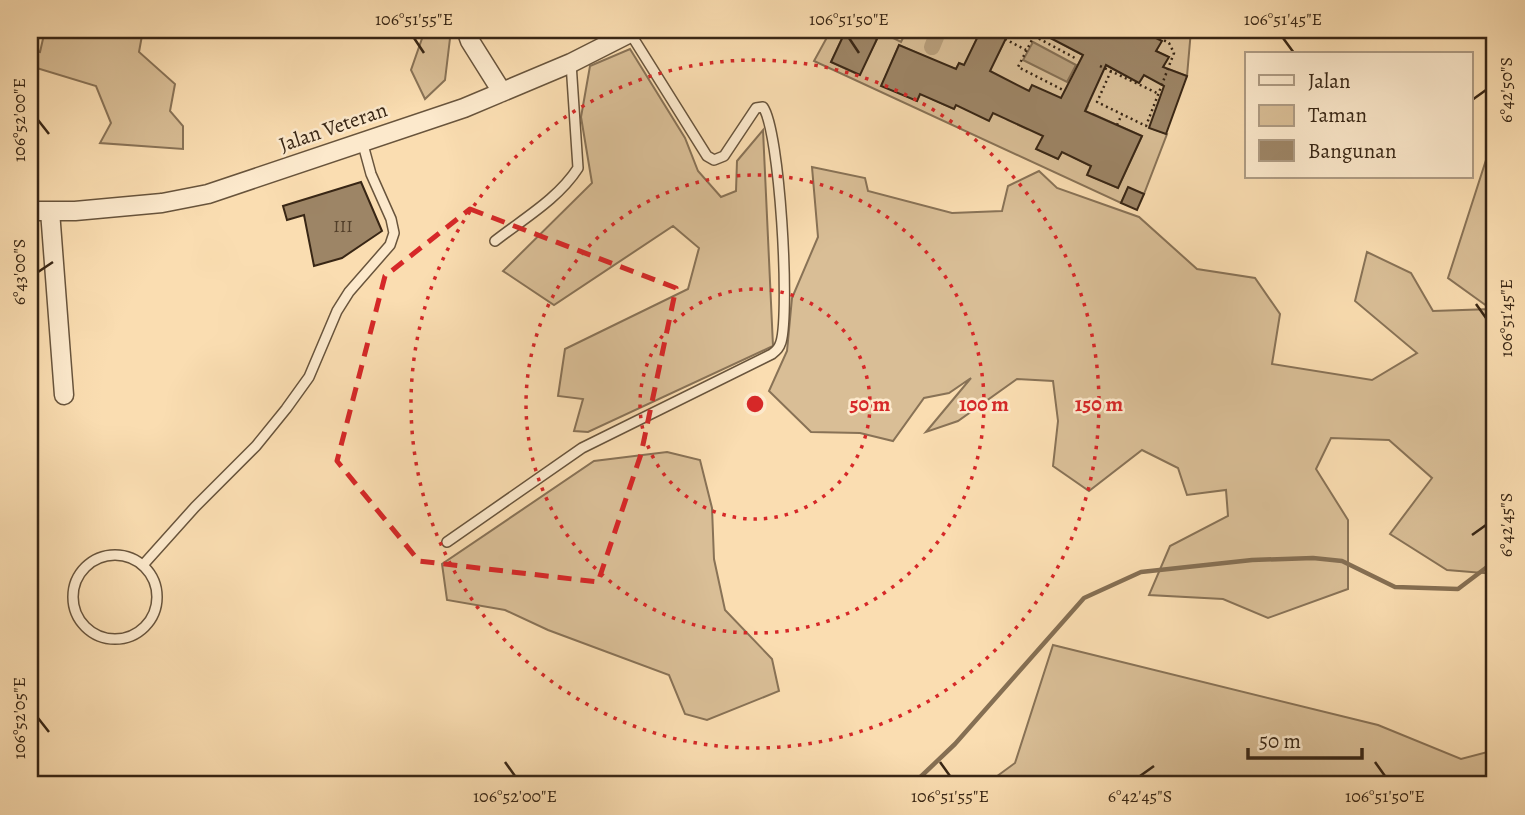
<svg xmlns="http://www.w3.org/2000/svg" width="1525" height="815" viewBox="0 0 1525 815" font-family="Alegreya,serif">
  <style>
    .green { fill: #d9be96; stroke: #887256; stroke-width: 2; fill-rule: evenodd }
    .water { fill: #b89f7c; stroke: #856f53; stroke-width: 2 }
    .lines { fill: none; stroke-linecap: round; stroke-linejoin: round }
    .stream { stroke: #856f53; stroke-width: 4.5 }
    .canal { stroke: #b89f7c; stroke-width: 16 }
    .building { fill: #9d8566; stroke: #382615; stroke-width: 2 }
    .service-casing { stroke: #68543c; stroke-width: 12 }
    .minor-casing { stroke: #68543c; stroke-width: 21 }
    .path { stroke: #382615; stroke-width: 2.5; stroke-dasharray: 2 3.5; stroke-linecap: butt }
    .service { stroke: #fce9cc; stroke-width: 9 }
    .minor { stroke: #fce9cc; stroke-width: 18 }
    .marked { fill: none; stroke: #d62828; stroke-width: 5; stroke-dasharray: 14 9; stroke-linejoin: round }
    .ticks { fill: none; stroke: #382615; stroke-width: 2.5 }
    .ring { fill: none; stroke: #d62828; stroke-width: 3.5; stroke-dasharray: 3.5 7 }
    .labels { text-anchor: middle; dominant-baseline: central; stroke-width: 5; stroke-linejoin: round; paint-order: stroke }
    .number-label { font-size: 18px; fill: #513e29 }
    .street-label { font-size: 21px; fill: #382615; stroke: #fce9cc }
    .centre { fill: #d62828; stroke: #fce9cc; stroke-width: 3.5 }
    .ring-label { font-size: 21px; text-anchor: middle; font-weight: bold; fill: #d62828; stroke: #fce9cc; stroke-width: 5; stroke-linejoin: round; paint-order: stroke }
    .neatline { fill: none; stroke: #382615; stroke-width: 2.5 }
    .ticks-label { font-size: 18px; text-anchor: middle; fill: #382615 }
  </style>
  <rect width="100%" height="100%" fill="#faddb1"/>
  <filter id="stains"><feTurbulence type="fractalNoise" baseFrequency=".00286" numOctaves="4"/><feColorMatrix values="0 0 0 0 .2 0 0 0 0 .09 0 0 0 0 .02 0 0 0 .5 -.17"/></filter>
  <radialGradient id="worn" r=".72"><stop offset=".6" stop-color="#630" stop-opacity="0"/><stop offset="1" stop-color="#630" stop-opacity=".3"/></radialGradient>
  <path class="green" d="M45,30H143L139,52L175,84L170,111L183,126V149L100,143L111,123L96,86L30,66V50L40,52Z
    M425,30H451L445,80L425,99L411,70Z
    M831,30H846L831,62L859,75L877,39L858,30H877L901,42L907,30H981L972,49L995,60L1010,30H1047L1044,34L1083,55L1037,149L1058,159L1071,135L1081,140L1073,157L1091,166L1088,175L1118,188L1142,136L1093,114L1081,120L1088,106L1081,103L1102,63L1139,83L1144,75L1156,81L1168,57L1156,51L1161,41L1140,30H1191L1187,76L1171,70L1150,128L1167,134L1144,194L1128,188L1121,203L814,61ZM899,45L935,61L917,101L882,85ZM959,63L973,69L954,109L932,99L948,66L956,69ZM1029,91L1043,98L1027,129L1008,120Z
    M630,49L685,138L698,171L721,197L736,191L737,161L763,130L773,346L588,432L574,431L583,399L558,396L565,349L688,289L699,248L673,226L554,305L503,271L592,183L581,117L590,66Z
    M1495,132V574L1447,570L1390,534L1432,478L1389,440L1331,438L1316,469L1348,520V589L1268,618L1223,599L1149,595L1170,546L1228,516L1226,490L1187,495L1178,468L1142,450L1089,491L1053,466L1058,421L1053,381L1017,379L958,421L926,432L971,378L949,393L924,398L893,441L860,433L811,432L769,391L787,351L792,298L818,237L812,167L865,178L868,191L952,213L1002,211L1008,186L1039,171L1057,188L1139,217L1197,269L1255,278L1280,314L1272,364L1372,380L1417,353L1355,301L1367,252L1411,273L1433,311L1491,309L1448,278Z
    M667,452L700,460L712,508L714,559L725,610L772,659L779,691L707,720L685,714L669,675L548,630L505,610L447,600L442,564L594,461Z
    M1053,645L1378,725L1461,759L1495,750V785H985L1015,763Z"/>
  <path class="water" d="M1033,42L1076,65L1067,82L1023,60Z"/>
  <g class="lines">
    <path class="stream" d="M912,785L955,744L1084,598L1141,572L1252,560L1313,558L1342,561L1395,587L1458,589L1495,561"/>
    <path class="canal" d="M932,47L939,30"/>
  </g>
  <path class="building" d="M846,30H858L877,39L860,75L831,62Z
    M981,30H1010L990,71L1029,91L1032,85L1061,98L1083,55L1035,30H1140L1162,41L1156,51L1169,57L1163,67L1187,76L1166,134L1149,128L1164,86L1144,75L1139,83L1106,65L1085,111L1142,136L1118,188L1087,175L1091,166L1062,152L1058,159L1036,149L1043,136L993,113L989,121L956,105L954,109L920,94L917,101L881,86L899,45L956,69L959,63L964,65Z
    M361,182L382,231L342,258L314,266L304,215L287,220L283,206Z
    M1128,187L1144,194L1137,210L1121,203Z"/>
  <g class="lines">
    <defs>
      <path id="service" d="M495,241C523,219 558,199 578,168L571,63
        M447,542L582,448L772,354C777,350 779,348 781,342C790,311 780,131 763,107L756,108L724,156L714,160L707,156L630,33
        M73 597a42 42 0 1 1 84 0a42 42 0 1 1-84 0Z
        M143,565L195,507L256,446L286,409L309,377L337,311L349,292L390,245L394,233L391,219L371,174L362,141"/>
      <path id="minor" d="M466,30L470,41L502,92
        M30,211H75L162,203L208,194L464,108L571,63L636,30
        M50,211L64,395"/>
    </defs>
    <use href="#service" class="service-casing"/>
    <use href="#minor" class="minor-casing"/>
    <path class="path" d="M1034,30V36L1018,67L1065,91
      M1034,36L1075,58
      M1005,39L1026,50
      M1100,66L1157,93
      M1111,71L1097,102L1146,126L1174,53L1169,43L1145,30
      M1117,125L1122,114"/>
    <use href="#service" class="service"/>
    <use href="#minor" class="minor"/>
  </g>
  <path class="marked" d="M470,209L676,288L641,454L598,582L419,561L337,461L385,276Z"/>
  <path class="ticks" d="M414,38L424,53M849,38L859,53M1283,38L1294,53M1472,100L1486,90M38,120L49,134M38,272L53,262M1476,304L1486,318M1472,535L1486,525M38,718L49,732M505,762L515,776M940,762L950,776M1375,762L1385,776M1140,776L1154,766"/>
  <g class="ring">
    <circle cx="755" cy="404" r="115"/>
    <circle cx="755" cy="404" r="229"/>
    <circle cx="755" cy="404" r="344"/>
  </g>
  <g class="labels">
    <g class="number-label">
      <text x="343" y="226">III</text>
    </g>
    <g class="street-label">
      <text transform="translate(333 127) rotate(-19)">Jalan Veteran</text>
    </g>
  </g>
  <circle cx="755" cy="404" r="10" class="centre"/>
  <g class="ring-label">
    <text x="870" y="411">50 m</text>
    <text x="984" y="411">100 m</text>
    <text x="1099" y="411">150 m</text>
  </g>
  <rect width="1525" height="815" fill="none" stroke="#faddb1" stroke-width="77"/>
  <rect x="1245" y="52" width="228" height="126" fill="#fce9cc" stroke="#ae9b83" stroke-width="2"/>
  <rect x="1259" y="75" width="35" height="10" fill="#fce9cc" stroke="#ae9b83" stroke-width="2"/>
  <text x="1308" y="88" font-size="21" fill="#382615">Jalan</text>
  <rect x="1259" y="105" width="35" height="21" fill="#d9be96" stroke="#ae9b83" stroke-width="2"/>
  <text x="1308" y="122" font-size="21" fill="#382615">Taman</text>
  <rect x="1259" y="140" width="35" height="21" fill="#9d8566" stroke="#ae9b83" stroke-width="2"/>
  <text x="1308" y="158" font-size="21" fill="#382615">Bangunan</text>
  <path d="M1248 748v10h114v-10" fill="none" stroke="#382615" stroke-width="3.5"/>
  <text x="1259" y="748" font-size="21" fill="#382615" stroke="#fce9cc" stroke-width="5" paint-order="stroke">50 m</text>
  <rect x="38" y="38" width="1448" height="738" class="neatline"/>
  <g class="ticks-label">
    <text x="414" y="25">106°51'55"E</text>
    <text x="849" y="25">106°51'50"E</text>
    <text x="1283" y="25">106°51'45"E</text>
    <text transform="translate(1506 90) rotate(-90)" y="6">6°42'50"S</text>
    <text transform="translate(19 120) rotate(-90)" y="6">106°52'00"E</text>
    <text transform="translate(19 272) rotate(-90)" y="6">6°43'00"S</text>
    <text transform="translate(1506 318) rotate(-90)" y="6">106°51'45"E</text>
    <text transform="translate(1506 525) rotate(-90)" y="6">6°42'45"S</text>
    <text transform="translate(19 718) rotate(-90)" y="6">106°52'05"E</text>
    <text x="515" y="802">106°52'00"E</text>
    <text x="950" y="802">106°51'55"E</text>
    <text x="1140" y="802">6°42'45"S</text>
    <text x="1385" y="802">106°51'50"E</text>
  </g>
  <rect width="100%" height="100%" filter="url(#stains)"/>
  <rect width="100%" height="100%" fill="url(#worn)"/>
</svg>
